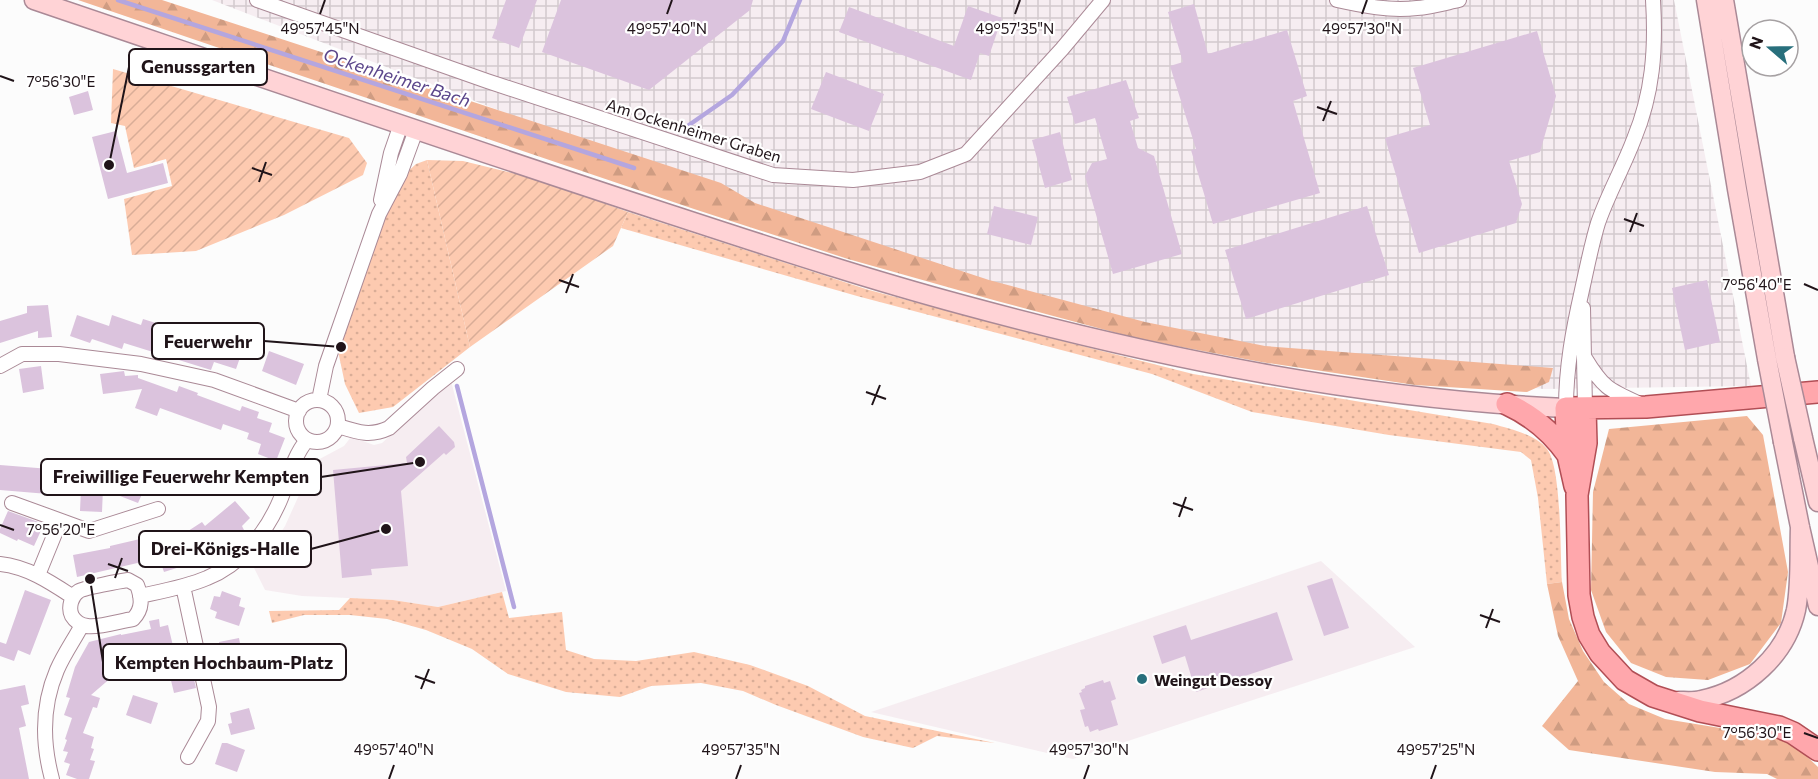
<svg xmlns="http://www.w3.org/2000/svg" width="1818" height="779" viewBox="0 0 1818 779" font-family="Commissioner,sans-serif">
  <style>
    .built { fill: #f6edf1 }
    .industrial { fill: url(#industrial-grid) }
    .grass { fill: url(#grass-dots) }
    .forest { fill: url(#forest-firs) }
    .garden { fill: url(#garden-furrows) }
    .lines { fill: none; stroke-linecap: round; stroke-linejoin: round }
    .stream { stroke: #b4a6df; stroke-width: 4.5 }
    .building { fill: #dbc3dd }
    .street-casing { stroke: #aa8996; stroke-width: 16 }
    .secondary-casing { stroke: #aa8996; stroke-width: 21 }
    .primary-casing { stroke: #b14e55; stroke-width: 24 }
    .street { stroke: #fff; stroke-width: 14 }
    .secondary { stroke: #ffd3d6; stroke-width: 18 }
    .primary { stroke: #ffa7ac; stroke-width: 21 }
    .secondary-bridge-casing { stroke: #aa8996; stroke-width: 21; stroke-linecap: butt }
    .secondary-bridge { stroke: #ffd3d6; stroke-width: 18 }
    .ticks { fill: none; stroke: #201419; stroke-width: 2 }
    .poi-dot { fill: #286f7c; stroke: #fff; stroke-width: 2 }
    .labels { text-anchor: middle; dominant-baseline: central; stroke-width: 4.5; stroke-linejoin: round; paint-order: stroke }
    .street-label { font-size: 16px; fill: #201419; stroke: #fff }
    .poi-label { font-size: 16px; font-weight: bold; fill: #201419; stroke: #fff; text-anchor: start }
    .water-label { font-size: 18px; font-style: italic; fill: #5b468b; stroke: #fff }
    .ticks-label { font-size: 15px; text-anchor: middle; fill: #201419; stroke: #fff; stroke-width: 4.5; stroke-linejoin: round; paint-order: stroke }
    .leader { fill: none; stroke: #201419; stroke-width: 2 }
    .callout-dot { fill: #201419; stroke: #fff; stroke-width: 2 }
    .callout { fill: #fff; stroke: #201419; stroke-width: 2 }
    .callout-label { font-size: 18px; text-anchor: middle; font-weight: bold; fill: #201419 }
  </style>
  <defs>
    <pattern id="industrial-grid" width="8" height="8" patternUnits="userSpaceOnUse" patternTransform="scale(1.5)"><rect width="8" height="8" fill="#f6edf1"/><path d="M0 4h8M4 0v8" fill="none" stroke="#d3cace"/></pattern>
    <pattern id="grass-dots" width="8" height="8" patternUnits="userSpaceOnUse" patternTransform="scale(1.5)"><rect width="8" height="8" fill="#fdcab0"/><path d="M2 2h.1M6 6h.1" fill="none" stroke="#d9ad97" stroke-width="1.8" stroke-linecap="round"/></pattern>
    <pattern id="forest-firs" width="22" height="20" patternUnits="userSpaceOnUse" patternTransform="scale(1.5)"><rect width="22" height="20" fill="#f2b698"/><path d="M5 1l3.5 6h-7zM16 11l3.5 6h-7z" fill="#cf9c82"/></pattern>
    <pattern id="garden-furrows" width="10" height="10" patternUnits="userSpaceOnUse" patternTransform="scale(1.5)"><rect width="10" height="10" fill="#fdcab0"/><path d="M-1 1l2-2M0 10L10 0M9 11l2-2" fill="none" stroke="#d9ad97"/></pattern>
  </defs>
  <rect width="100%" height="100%" fill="#fcfcfc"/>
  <path class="built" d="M451,381L506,591L438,607L393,600L302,596L265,590L253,566L272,546L285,526L314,462L344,446L351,437L374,445L382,443Z
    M1321,561L1415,647L1073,759L871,712Z"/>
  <path class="industrial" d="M212,0H1674L1751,386L1544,389L1444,379L1175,341L935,278Z"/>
  <path class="grass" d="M427,160L470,347L393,407L359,413L345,384L338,351L386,212L404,175L416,164Z
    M628,212L869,290L1027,332L1193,374L1493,424C1510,429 1535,434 1547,449C1562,468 1560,555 1562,582L1547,584L1538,498L1531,460L1521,452L1389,435L1252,412L1152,374L857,296L621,228Z
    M502,592L509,618L562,612L566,650L594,659L636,661L694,652L750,665L808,686L865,716L995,743L937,736L913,748L863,737L776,705L743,691L701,683L651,686L620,697L566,692L508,674L472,649L426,630L387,619L350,615H304L272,623L269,611L339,610L350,598L393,600L438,607Z"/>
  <path class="forest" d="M78,0H162L721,183L755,203L989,280L1145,322L1265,346L1553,368L1549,382L1527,392L1415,385L1261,362L1139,339L997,301L848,259L694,209Z
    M1747,416L1763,435L1788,572L1781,623L1750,664L1708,680L1666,677L1631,663L1606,632L1591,590L1593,492L1609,429Z
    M1562,582L1569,619L1583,651L1604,682L1629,704L1665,719L1775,737L1799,749L1818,767V779H1777L1767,774L1715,772L1569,750L1542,726L1578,681L1558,636L1547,584Z"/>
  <path class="garden" d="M113,69L349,138L367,163L363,175L284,215L196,251L132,255L124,199L172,186L166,159L134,168L125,126L111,123Z
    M427,160L463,161L537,179L628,212L613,246L470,347Z"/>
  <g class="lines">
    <path class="stream" d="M118,0L634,168
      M689,125L732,95L783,41L800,0
      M457,386L514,607"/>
  </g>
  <path class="building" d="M506,0H537L519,48L492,38Z
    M561,0H753L750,10L649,90L542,52Z
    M1194,4L1208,54L1287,30L1307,96L1293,101L1320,193L1213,224L1191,150L1196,149L1170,66L1183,62L1168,12Z
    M968,6L1002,18L989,56L980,53L971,80L839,32L849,7L954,46Z
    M1537,31L1556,96L1540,152L1509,161L1522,204L1516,223L1419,253L1385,138L1430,125L1413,68Z
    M826,72L884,94L869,131L811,109Z
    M1126,80L1139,118L1130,121L1138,148L1154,156L1182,254L1113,274L1085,176L1092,163L1107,159L1095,118L1075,124L1067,97Z
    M88,91L93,110L74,115L69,97Z
    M116,131L127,173L163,163L168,183L108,199L92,137Z
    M1060,132L1072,180L1045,188L1032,140Z
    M994,206L1038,217L1031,245L987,234Z
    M1367,206L1389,275L1246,319L1225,250Z
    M1707,280L1720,342L1685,350L1672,288Z
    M48,305L52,337L38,338V331L0,343V321L27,313V306Z
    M77,315L109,326L112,315L141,325L143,319L191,334L190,336L225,348L227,343L243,349L236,369L214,362L211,370L124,343L122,349L92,339L90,343L70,336Z
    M269,351L304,364L296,385L262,371Z
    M41,366L44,389L23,393L19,369Z
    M124,371L125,376L138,375V378L177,392L179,386L198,393L197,395L240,411L242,406L259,412L257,418L272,423L269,432L285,438L276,461L258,454L261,444L247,439L249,433L223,424L221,430L160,408L157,416L135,408L142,389L103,394L100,374Z
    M439,426L454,442L455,447L446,455L444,453L401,491L408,566L371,569L372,575L342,578L333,470L407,463L406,457Z
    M0,465L50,469L48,494L0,490Z
    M129,474L148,481L138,503L120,496Z
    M81,488H103L102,512L80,511Z
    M235,501L250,518L242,526L244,530L237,536L202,560L164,572L159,558L77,577L73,555L110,548V546L140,539L143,551L187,536L185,533L202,522L205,526Z
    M8,511L44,524L34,546L18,539L17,541L0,533V529Z
    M1332,578L1349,628L1324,636L1307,586Z
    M25,590L51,600L30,655L18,650L14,661L0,656V642L6,644Z
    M222,591L241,598L239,606L245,608L239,626L215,618L217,612L210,609L214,596L220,597Z
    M1277,612L1293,660L1196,692L1185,656L1162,664L1153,636L1186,625L1191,640Z
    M159,619L160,627L168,625L173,646L165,648L166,652L155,654V651L126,657L127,664L91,695L100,698L97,708L93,707L83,733L94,737L91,748L94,749L90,760L95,761L89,779H77L66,775L70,764L64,762L68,752L63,751L67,740L65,739L72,718L64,715L70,698L66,697L75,667L89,642L121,634V635L151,629L149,621Z
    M239,638L243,659L220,663L218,652H221L219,642Z
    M191,666L196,688L174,693L169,672Z
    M1103,680L1104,683L1110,681L1116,699L1111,701L1118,725L1099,731L1098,729L1090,732L1088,726L1085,727L1080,710L1085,709L1079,693L1082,692L1081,690L1085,688V686Z
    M25,685L29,704L21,706L26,726L19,728L29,779H0V690Z
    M133,695L158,703L151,724L126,715Z
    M249,708L255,729L231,735L228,724L232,723L230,713Z
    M222,743H227L245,750L237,772L215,764Z"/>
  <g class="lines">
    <defs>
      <path id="street" d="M257,0L487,81L773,175L853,180L920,172L966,154L1062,49L1103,0
        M1337,0C1364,6 1389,11 1417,8C1431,7 1445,3 1459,0
        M381,200L391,153L401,124
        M1583,308L1585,408
        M1585,358C1603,388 1609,390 1640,404
        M0,366L22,354H59L141,364L214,380L299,411
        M296 421a21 21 0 1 1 42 0a21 21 0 1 1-42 0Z
        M319,400L326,366L379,214L400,174L416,130
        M1566,408C1566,367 1573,330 1582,290C1587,268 1591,246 1598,223C1608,194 1623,168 1634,139C1653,93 1656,49 1653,0
        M338,426C357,432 370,437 389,428L433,388L457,369
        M12,503L89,531L158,509
        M0,564C28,567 50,582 73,597
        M38,575L60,521
        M128,580L137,585C142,598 143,609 133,619C120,621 99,628 87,626C81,625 75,621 72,616C68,608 71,596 79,591C84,588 120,581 128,580Z
        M183,586L209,707L208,721L188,757
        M140,596C163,591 186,587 207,578C242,564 267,532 281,498C289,478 293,457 307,440
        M52,779C42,742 42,705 57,670C64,654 74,640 82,625"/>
      <path id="secondary" d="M34,0C243,71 452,143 663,212C761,244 860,277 960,304C1158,358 1361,399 1566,408
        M1706,0L1737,189L1767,359
        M1724,0L1785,357
        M1803,438L1818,502
        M1783,442L1800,527L1818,606
        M1678,701C1685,701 1694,702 1701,700C1746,691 1786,655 1796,610C1801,583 1799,555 1800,527"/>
      <path id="primary" d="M1507,404C1533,416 1552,432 1568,455
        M1585,408L1586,443L1577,495L1579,595L1583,617L1589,635L1600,653L1625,680L1653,696L1700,711L1779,727L1793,733L1818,750
        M1575,486L1568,455L1566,408L1646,407L1818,392"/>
    </defs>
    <use href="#street" class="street-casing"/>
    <use href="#secondary" class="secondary-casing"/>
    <use href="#primary" class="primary-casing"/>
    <use href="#street" class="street"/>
    <use href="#secondary" class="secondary"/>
    <use href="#primary" class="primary"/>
    <defs>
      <path id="secondary-bridge" d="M1785,357L1803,438
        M1767,359L1783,442"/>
    </defs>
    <use href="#secondary-bridge" class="secondary-bridge-casing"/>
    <use href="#secondary-bridge" class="secondary-bridge"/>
  </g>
  <path class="ticks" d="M320,14L325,0M667,14L672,0M1015,14L1020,0M1362,14L1367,0M0,76L14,81M1317,107L1337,114M1323,121L1331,101M252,168L272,175M259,182L266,162M1624,219L1644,226M1630,232L1637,213M559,280L579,287M1804,284L1818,290M566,293L573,274M866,392L886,399M872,405L880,385M1173,503L1193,510M1179,517L1186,497M0,525L14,530M108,564L128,571M115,578L122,558M1480,615L1500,622M1486,628L1493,609M415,676L435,683M421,689L429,669M1804,733L1818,738M389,779L394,765M736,779L741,765M1084,779L1089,765M1431,779L1436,765"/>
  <circle class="poi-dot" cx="1142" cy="679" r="6"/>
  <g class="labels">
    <g class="street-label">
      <text transform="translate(694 130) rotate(17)">Am Ockenheimer Graben</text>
    </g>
    <g class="poi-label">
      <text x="1154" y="679">Weingut Dessoy</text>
    </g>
    <g class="water-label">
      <text transform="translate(397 77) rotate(18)">Ockenheimer Bach</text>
    </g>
  </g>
  <g class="ticks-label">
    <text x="320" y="34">49°57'45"N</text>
    <text x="1015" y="34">49°57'35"N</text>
    <text x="667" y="34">49°57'40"N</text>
    <text x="1362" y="34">49°57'30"N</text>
    <text x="61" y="87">7°56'30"E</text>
    <text x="1757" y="290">7°56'40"E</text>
    <text x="61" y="535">7°56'20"E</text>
    <text x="1757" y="738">7°56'30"E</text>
    <text x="394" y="755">49°57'40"N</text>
    <text x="741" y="755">49°57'35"N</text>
    <text x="1089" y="755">49°57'30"N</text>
    <text x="1436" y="755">49°57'25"N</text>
  </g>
  <path class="leader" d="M109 165L129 67M341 347L264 341M420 462L321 477M386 529L311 549M90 579L103 662"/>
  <g class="callout-dot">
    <circle cx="109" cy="165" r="6"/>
    <circle cx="341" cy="347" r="6"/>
    <circle cx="420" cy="462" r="6"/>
    <circle cx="386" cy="529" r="6"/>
    <circle cx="90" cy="579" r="6"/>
  </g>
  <g class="callout">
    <rect x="129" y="49" width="138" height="36" rx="6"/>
    <rect x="152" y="323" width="112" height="36" rx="6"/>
    <rect x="41" y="459" width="280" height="36" rx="6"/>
    <rect x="139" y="531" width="172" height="36" rx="6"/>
    <rect x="103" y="644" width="243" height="36" rx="6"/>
  </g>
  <g class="callout-label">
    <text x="198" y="73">Genussgarten</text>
    <text x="208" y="348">Feuerwehr</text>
    <text x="181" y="483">Freiwillige Feuerwehr Kempten</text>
    <text x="225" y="555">Drei-Königs-Halle</text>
    <text x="224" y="669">Kempten Hochbaum-Platz</text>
  </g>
  <g transform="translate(1770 48) rotate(290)"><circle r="28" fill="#ffffff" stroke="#a6a1a3" stroke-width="1.5"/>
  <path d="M0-4.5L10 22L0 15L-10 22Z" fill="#286f7c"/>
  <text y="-9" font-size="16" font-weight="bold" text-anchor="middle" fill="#201419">N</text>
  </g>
</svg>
